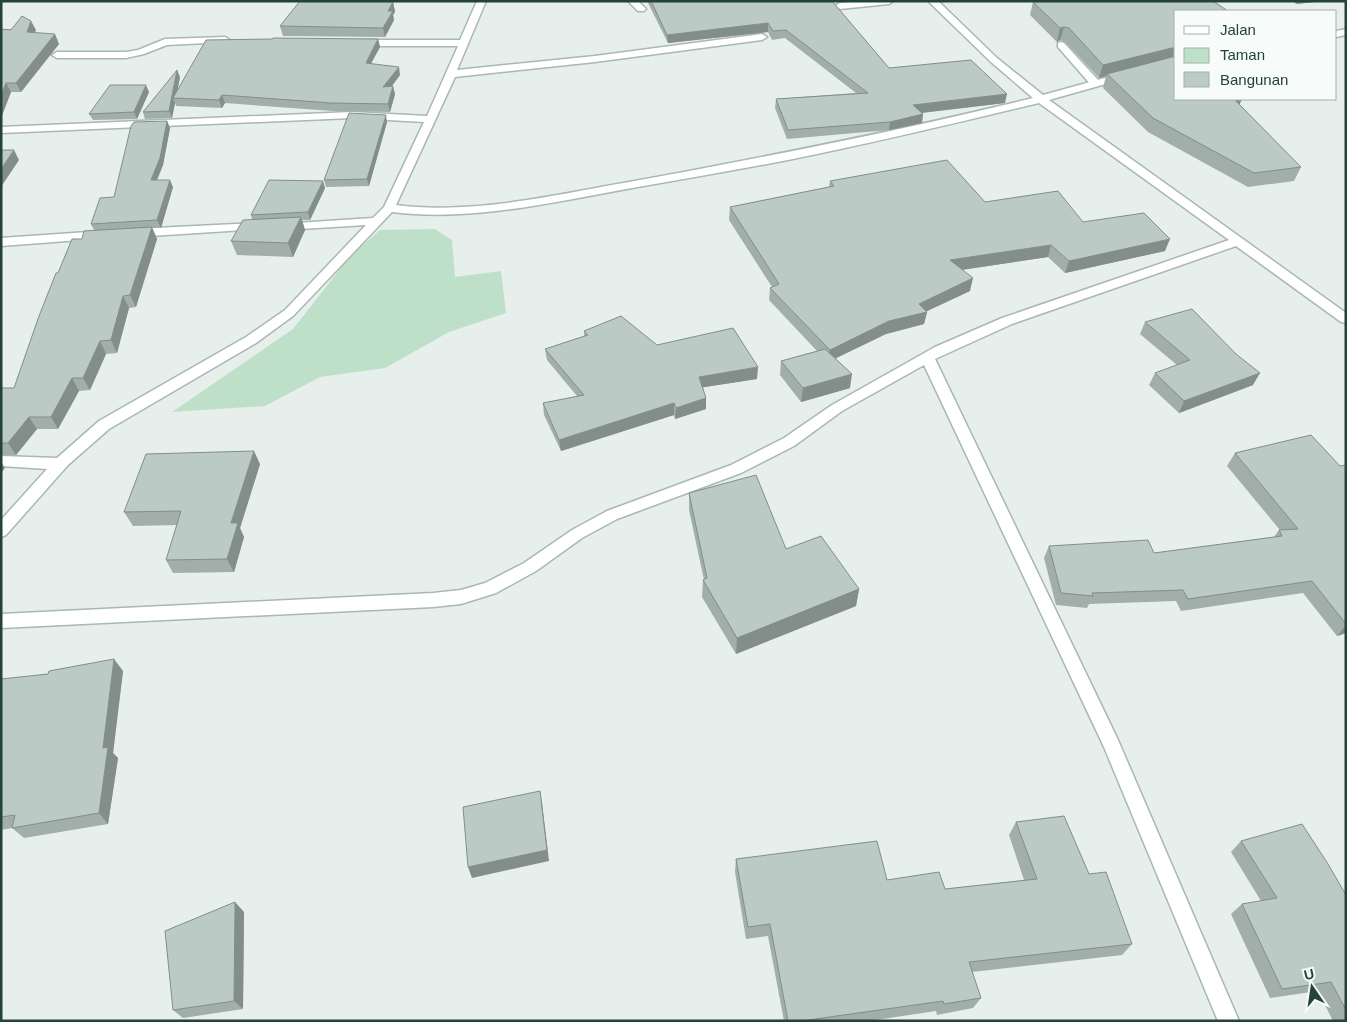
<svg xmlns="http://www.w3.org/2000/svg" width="1347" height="1022" viewBox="0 0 1347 1022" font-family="Arial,sans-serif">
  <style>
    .green { fill: #bfe0c8 }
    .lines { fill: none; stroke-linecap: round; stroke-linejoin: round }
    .service-casing { stroke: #a8b8b2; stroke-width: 3 }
    .minor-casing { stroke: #a8b8b2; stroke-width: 3 }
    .service { fill: #fff; fill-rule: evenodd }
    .minor { fill: #fff; fill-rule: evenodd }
    .wall { fill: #a1aea9 }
    .shaded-wall { fill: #838d89 }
    .building { fill: #bbcac4; stroke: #838d89 }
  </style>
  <rect width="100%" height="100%" fill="#e6efeb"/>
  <path class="green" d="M380,230L435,229L452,240L455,277L501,271L506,313L449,332L385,368L320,377L265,406L172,412L293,329L351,255Z"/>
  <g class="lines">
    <defs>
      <path id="service" d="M1061,42L1064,43L1099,81V85H1091L1058,47V43Z"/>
      <path id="minor" d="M477,1H486L457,70L595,56L762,34L767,37L762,40L595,62L455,77L396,205C471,215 554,195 629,182C766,157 898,131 1033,98L991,62L928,1H938L997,58L1043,95L1119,74H1127V78L1049,100L1346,313V323L1341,322L1236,246L1012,324L935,359L1118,740L1239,1021H1218L1104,747L924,365L842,411L794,446L741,473L617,519L582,538L536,571L496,593L461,604L433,607L1,628V614L433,593L461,590L485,583L524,563L572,530L607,511L731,465L784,438L832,405L935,347L1002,318L1229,240L1039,103C956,123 873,143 788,160C736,170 684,179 632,188C554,202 471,222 392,212L293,316L256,343L109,429L68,465L6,535L1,537V520L47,469L1,466V456L57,458L99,421L246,337L285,310L366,225L285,230L279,226L281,224L373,218L384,207L424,122L352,118L1,133V127L352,112L427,116L458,46H360L355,43L360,40H460Z
        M628,1H638L646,9L644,11H638Z
        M860,1H893L889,4L840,9L835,6L840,3Z
        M1346,29V35L1336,37V31Z
        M225,37L230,40L228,42L167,45L144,54L126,58H57L52,55L57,52H126L138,50L165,39Z
        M257,223L263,227L261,229L135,237L129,233L135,229Z
        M102,231L106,232L108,235L106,238L1,246V238Z"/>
    </defs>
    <use href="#service" class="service-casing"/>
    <use href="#minor" class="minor-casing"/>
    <use href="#service" class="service"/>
    <use href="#minor" class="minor"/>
  </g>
  <path class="wall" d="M647,1H832L889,68L1005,103L922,113L923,114L922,123L889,130L787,139L775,108L776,99L856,93L785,38L772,40L768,32L668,43Z
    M1292,1H1324L1296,4Z
    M393,2L395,12L393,15L394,20L385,37L283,36L280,26Z
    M1033,2L1176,11V99H1242L1239,105L1301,167L1294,181L1248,187L1148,132L1103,88L1106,76L1099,78L1065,42L1060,40L1057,42L1030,15Z
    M1,29L36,30L35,32L59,44L21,92H11L1,118Z
    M378,39L380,47L371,63L400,75L392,86L395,94L390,112L333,111L225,103L222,108L176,106L175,103L172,118L145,119L143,112L180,77L177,91Z
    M149,92L137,119L93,120L89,114Z
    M167,121L170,128L163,165L157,180L173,187L161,228H152L157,239L136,307L129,308L117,353L106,354L90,390L79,391L58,429H37L16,455H1V388H14L82,239L94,230L91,224L114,197Z
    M387,122L369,186L326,187L324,180Z
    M830,181L985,202L1083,222L1165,251L1065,273L1048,257L962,270L970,291L927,311V312L924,324L886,334L836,358L850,388L801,402L780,375L781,361L817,351L769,300L770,288L772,287L729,220L730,207L829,187Z
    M325,188L310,220H302L305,230L293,257L237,255L231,241L252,219L251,215Z
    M1145,322L1253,385L1179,413L1149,385L1155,373L1177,365L1140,334Z
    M584,331L657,345L757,379L703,387L706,409L675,419L674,415L561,451L544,415L543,403L577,396L547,360L545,349L584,336Z
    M1235,453L1340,466L1346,465V633L1337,636L1303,593L1181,611L1176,601L1089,604L1087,608L1056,605L1044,558L1049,546L1154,553L1274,537L1279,530H1280L1227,466Z
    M260,464L240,528L244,537L234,572L173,573L166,560L177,525L133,526L124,512Z
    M689,493L786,549L859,589L856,606L736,654L702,597L703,580H704L689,510Z
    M123,671L113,753L118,758L108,824L24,838L12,828L1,830V679Z
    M1016,822L1089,874L1132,944L1122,955L972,972L981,998L973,1008L937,1015L936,1011L869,1021H784L768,936L746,939L735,872L736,859L887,880L945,889L1024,880L1009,835Z
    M1241,841L1346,895V1021H1333L1318,991L1270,998L1231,914L1242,904L1261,901L1231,852Z
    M244,912L243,1009L183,1018L173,1010Z"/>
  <path class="shaded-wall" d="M1298,1H1324L1296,4Z
    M393,2L395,12L393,15L394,20L385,37L383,28L388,11Z
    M31,21L36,30L31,41L27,32Z
    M768,23V32L668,43L667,35Z
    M1064,27L1060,40L1057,42L1060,28Z
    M55,34L59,44L21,92L16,83Z
    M378,39L380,47L367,71L366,63Z
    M1176,47V59L1107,74L1106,76L1099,78L1103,65Z
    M399,67L400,75L385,95L383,87Z
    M177,70L180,77L176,98H173L175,103L172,118L169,111Z
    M6,83L11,92L1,118V95Z
    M146,85L149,92L137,119L134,112Z
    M393,86L395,94L390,112L388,104Z
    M1007,94L1005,103L911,114L913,105Z
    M222,95L225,103L222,108L219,100Z
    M1226,99H1242L1239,105Z
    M923,114L922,123L889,130L890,122Z
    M386,115L387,122L369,186L367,179Z
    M167,121L170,128L163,165L154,187L151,180Z
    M14,150L19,160L1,187V169Z
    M170,180L173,187L161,228L157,220Z
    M323,181L325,188L310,220L308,212Z
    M301,217L305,230L293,257L288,243Z
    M152,227L157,239L136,307L130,295Z
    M1170,239L1165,251L1065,273L1069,261Z
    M1051,245L1048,257L947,272L950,260Z
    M973,278L970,291L923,313L927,312L924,324L886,334L828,362L830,350L919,304Z
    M123,296L129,308L117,353L111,340Z
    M100,341L106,354L90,390L83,378Z
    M758,367L757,379L699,388V377Z
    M1260,373L1253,385L1179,413L1184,401Z
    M852,374L850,388L801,402L803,388Z
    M72,378L79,391L58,429L51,417Z
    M706,398V409L675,419L676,408Z
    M674,403V415L561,451L559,440Z
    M29,417L37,429L16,455L8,443Z
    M254,451L260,464L240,528L244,537L234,572L227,559L231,523Z
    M1,462L5,468L1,473Z
    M859,589L856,606L736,654L737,638Z
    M1346,625V633L1337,636Z
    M114,659L123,671L113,753L118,758L108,824L99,813L103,748Z
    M540,791L542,803L549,861L472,878L468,867Z
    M235,902L244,912L243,1009L234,1001Z"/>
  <path class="building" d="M300,1H374L393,2L388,11H393L383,28L280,26Z
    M651,1H832L889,68L971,60L1007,94L913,105L923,114L890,122L788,130L776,99L868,93L786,30L773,31L768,23L667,35Z
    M1040,1H1213L1228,11H1176V34H1174L1176,36V47L1103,65L1069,28L1064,27L1060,28L1033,2Z
    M22,16L31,21L27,32L55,34L16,83H6L1,95V29L11,30Z
    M273,38L378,39L366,63L399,67L383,87L393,86L388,104L331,103L222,95L219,100L173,98L206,40L272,39Z
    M1176,56V99H1234L1301,167L1254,173L1153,118L1107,74Z
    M177,70L169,111L143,112Z
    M110,85H146L134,112L89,114Z
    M349,113L386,115L367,179L324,180Z
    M167,121L160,158L151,180H170L157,220L91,224L100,198L114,197L131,126L134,122Z
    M1,150H14L1,169Z
    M947,160L985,202L1058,191L1083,222L1144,213L1170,239L1069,261L1051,245L950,260L973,278L919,304L927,312L889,321L830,350L770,288L779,284L730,207L834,186L830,181Z
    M269,180L323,181L308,212L251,215Z
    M301,217L288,243L231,241L243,220Z
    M152,227L130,295L123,296L111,340L100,341L83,378H72L51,417H29L8,443H1V388H14L39,316L56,273H58L72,239H82L84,231Z
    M1192,309L1236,354L1260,373L1184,401L1155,373L1190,360L1145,322Z
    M621,316L657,345L733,328L758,367L699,377L706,398L676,408L674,403L559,440L543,403L584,395L545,349L588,335L584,331Z
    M825,349L852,374L803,388L781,361Z
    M1311,435L1340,466L1346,465V624L1312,581L1188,599L1183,590L1092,593L1093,596L1061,593L1049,546L1148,540L1154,553L1282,536L1279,530L1298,529L1235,453Z
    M254,451L231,523H238L227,559L166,560L181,511L124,512L146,454Z
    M756,475L786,549L821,536L859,589L737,638L703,580L707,578L689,493Z
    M114,659L103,748L108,747L99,813L12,828L15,815L1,817V679L48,674L49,671Z
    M540,791L547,850L468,867L463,807Z
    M1064,816L1089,874L1106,872L1132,944L969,962L981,998L944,1004L943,1001L801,1021H788L770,924L748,927L736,859L877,841L887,880L939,872L945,889L1037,879L1016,822Z
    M1302,824L1328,864L1346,895V1010L1331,982L1282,989L1242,904L1277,898L1241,841Z
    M235,902L234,1001L173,1010L165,931Z"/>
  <rect width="1347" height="1022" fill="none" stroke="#24423a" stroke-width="5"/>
  <rect x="1174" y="10" width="162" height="90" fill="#f7fbf9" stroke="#a3b1ad"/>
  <rect x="1184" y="26" width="25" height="8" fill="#ffffff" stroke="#a3b1ad"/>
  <text x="1220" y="35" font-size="15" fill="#24423a">Jalan</text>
  <rect x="1184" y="48" width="25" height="15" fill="#bfe0c8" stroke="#a3b1ad"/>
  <text x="1220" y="60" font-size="15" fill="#24423a">Taman</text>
  <rect x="1184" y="72" width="25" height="15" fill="#bbcac4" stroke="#a3b1ad"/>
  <text x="1220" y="85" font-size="15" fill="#24423a">Bangunan</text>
  <g transform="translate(1312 987) rotate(347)" stroke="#f7fbf9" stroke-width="4" paint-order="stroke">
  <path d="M0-4L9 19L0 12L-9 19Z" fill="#24423a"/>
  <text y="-8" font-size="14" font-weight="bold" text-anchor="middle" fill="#24423a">U</text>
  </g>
</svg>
